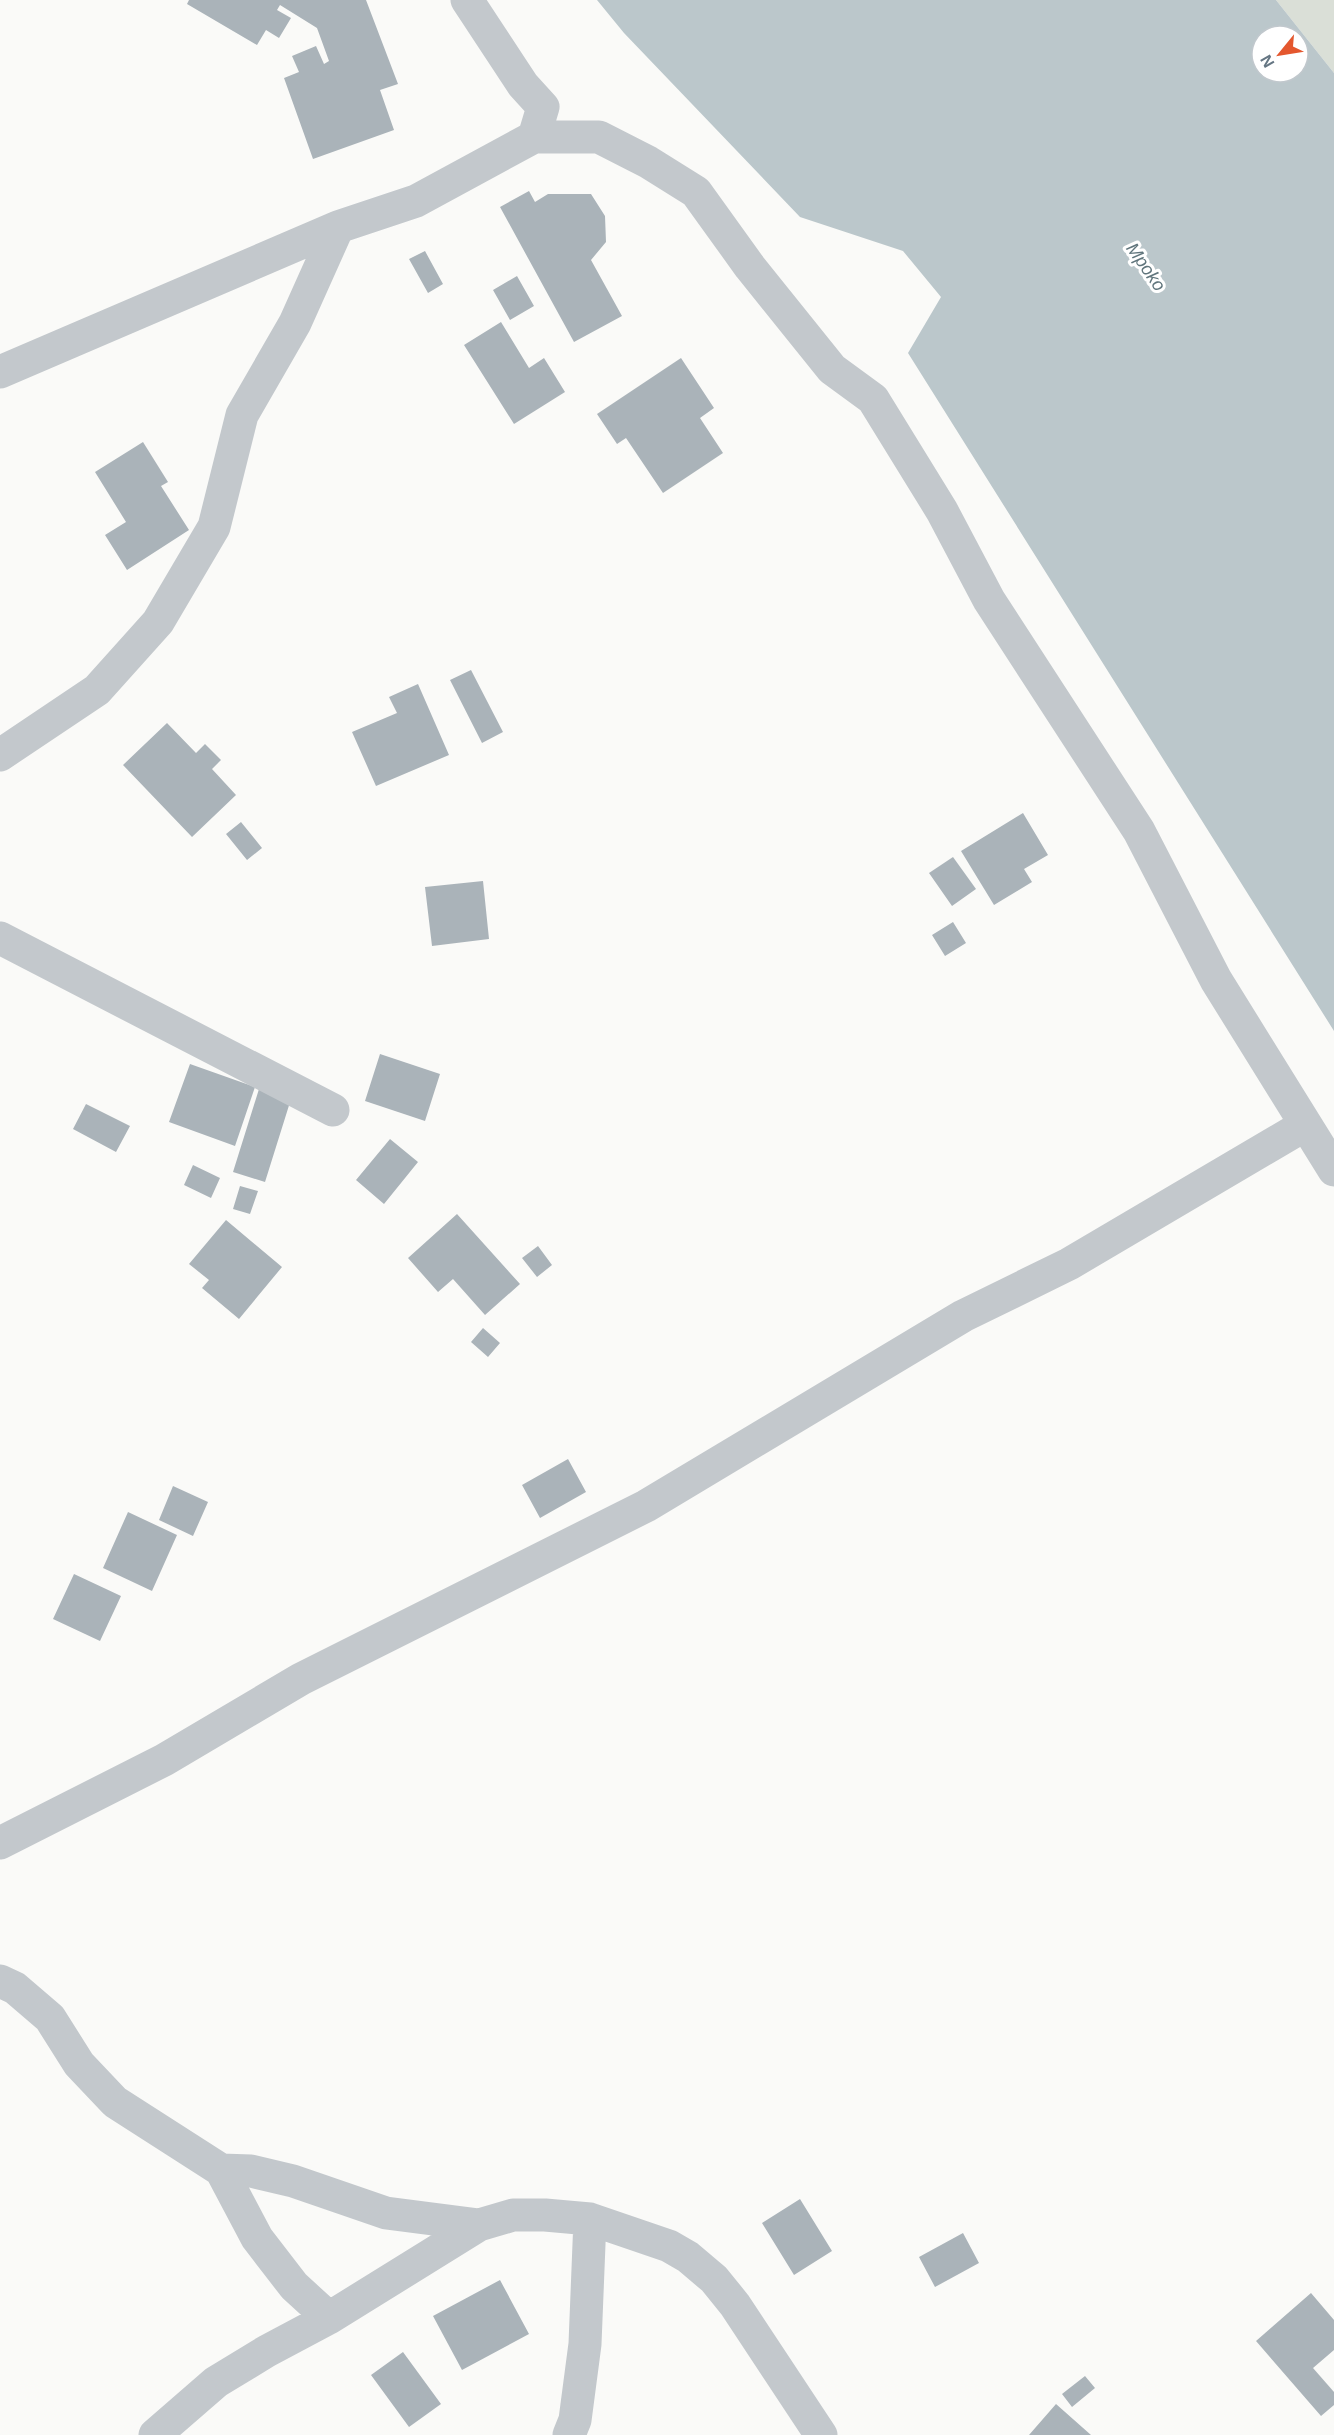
<svg xmlns="http://www.w3.org/2000/svg" width="1334" height="2435" viewBox="0 0 1334 2435" font-family="Helvetica,sans-serif">
  <style>
    .green { fill: #dadfd7 }
    .water { fill: #bbc7cb; fill-rule: evenodd }
    .building { fill: #aab3b9 }
    .lines { fill: none; stroke-linecap: round; stroke-linejoin: round }
    .street { stroke: #c3c8cc; stroke-width: 33 }
    .labels { text-anchor: middle; dominant-baseline: central; stroke-width: 6; stroke-linejoin: round; paint-order: stroke }
    .water-label { font-size: 18px; font-style: italic; fill: #60757c; stroke: #fff }
  </style>
  <rect width="100%" height="100%" fill="#fafaf8"/>
  <path class="green" d="M1276,0H1334V73Z"/>
  <path class="water" d="M597,0H1276L1334,73V1031L908,353L941,297L903,251L800,217L624,33ZM1262,36H1298V72H1262Z"/>
  <path class="building" d="M189,0H366L398,84L380,90L394,130L313,159L284,78L299,72L292,56L316,46L324,64L329,61L317,28L280,5L277,10L291,18L279,38L266,30L257,45L187,4Z
    M529,191L535,202L548,194H591L605,216L606,242L591,260L622,316L574,342L500,207Z
    M425,251L443,284L428,293L409,259Z
    M517,276L534,306L510,320L493,290Z
    M501,322L529,368L544,358L565,392L514,424L464,345Z
    M681,358L714,408L700,418L723,453L663,493L626,438L617,444L597,414Z
    M143,442L168,482L161,486L189,530L127,570L105,535L126,522L95,472Z
    M471,670L503,732L482,743L450,680Z
    M418,684L449,755L376,786L352,732L397,713L389,697Z
    M167,723L196,753L205,744L221,760L212,769L236,795L192,837L123,765Z
    M1023,813L1048,855L1024,869L1032,882L994,905L961,851Z
    M241,822L262,848L247,860L226,834Z
    M953,857L976,889L952,906L929,873Z
    M483,881L489,939L432,946L425,887Z
    M953,922L966,943L945,956L932,935Z
    M380,1054L440,1074L425,1121L365,1101Z
    M190,1064L255,1087L235,1146L169,1122Z
    M259,1089L291,1099L265,1182L233,1172Z
    M86,1104L130,1126L116,1152L73,1129Z
    M390,1139L418,1162L384,1204L356,1180Z
    M193,1165L220,1178L211,1198L184,1185Z
    M240,1186L258,1191L250,1214L233,1209Z
    M457,1214L520,1284L485,1315L453,1279L438,1292L408,1258Z
    M226,1220L282,1267L239,1319L202,1288L209,1280L189,1264Z
    M538,1246L552,1265L537,1277L522,1258Z
    M483,1328L500,1343L488,1357L471,1342Z
    M568,1459L586,1492L540,1518L522,1485Z
    M173,1486L208,1502L193,1536L159,1520Z
    M128,1512L177,1535L152,1591L103,1568Z
    M74,1574L121,1596L100,1641L53,1619Z
    M800,2199L832,2251L794,2275L762,2223Z
    M963,2233L979,2263L935,2287L919,2257Z
    M500,2280L529,2334L462,2370L433,2316Z
    M1311,2293L1334,2320V2350L1313,2368L1334,2392V2405L1321,2416L1256,2341Z
    M403,2352L441,2404L409,2427L371,2375Z
    M1085,2376L1095,2388L1072,2407L1062,2394Z
    M1056,2404L1091,2435H1029Z"/>
  <g class="lines">
    <path class="street" d="M467,0L523,85L543,107L534,137
      M0,372L338,227
      M0,755L97,690L158,622L214,527L242,415L295,323L338,227L416,201L534,137H599L648,162L696,192L750,267L832,369L873,399L942,511L989,600L1139,831L1216,980L1334,1170
      M0,938L333,1110
      M0,1843L164,1760L301,1679L646,1506L963,1316L1069,1264L1305,1125
      M0,1981L15,1988L50,2018L79,2064L115,2102L221,2170L257,2238L294,2286L329,2318
      M221,2170L251,2171L293,2181L386,2213L479,2225
      M155,2435L216,2382L267,2351L329,2318L479,2225L513,2215H545L590,2219L669,2246L688,2257L714,2279L735,2305L821,2435
      M569,2435L575,2420L585,2344L590,2219"/>
  </g>
  <g class="labels">
    <g class="water-label">
      <text transform="translate(1146 267) rotate(55)">Mpoko</text>
    </g>
  </g>
  <g transform="translate(1280 54) rotate(240)"><circle r="28" fill="#ffffff" stroke="#c1c8cd" stroke-width="1.5"/>
  <path d="M0-4.5L10 22L0 15L-10 22Z" fill="#e4572e"/>
  <text y="-9" font-size="16" font-weight="bold" text-anchor="middle" fill="#657683">N</text>
  </g>
</svg>
